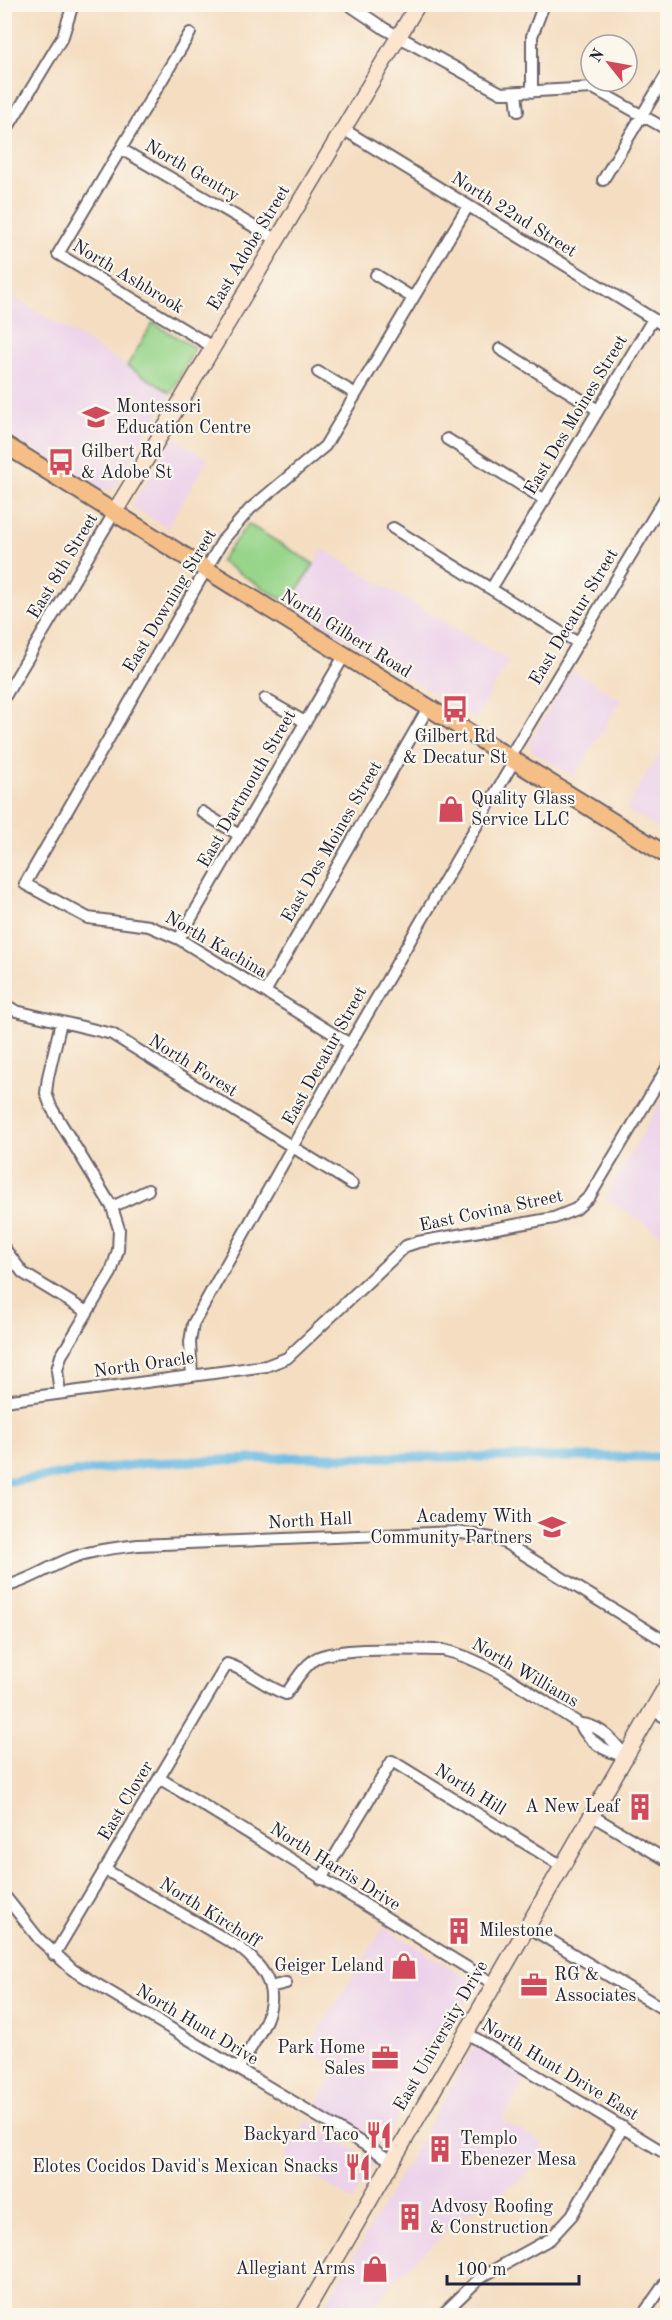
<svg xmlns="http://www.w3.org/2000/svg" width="672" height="2320" viewBox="0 0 672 2320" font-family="'Old Standard TT',serif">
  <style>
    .built { fill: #ecd1ea }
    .green { fill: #97d58a; stroke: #5c7c62; stroke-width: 1.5 }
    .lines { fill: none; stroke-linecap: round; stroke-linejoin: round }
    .canal { stroke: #67b9e3; stroke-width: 9 }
    .street-casing { stroke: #6c636a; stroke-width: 14 }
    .secondary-casing { stroke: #6c636a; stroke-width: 18 }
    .primary-casing { stroke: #6c636a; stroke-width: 20 }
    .street { stroke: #fff; stroke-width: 10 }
    .secondary { stroke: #fbe5cf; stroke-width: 15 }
    .primary { stroke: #f6be87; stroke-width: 16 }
    .labels { text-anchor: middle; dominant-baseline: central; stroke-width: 4.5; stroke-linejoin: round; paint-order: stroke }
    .street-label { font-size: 18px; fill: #22223b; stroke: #fbf7ec }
    .poi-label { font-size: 18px; fill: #22223b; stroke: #fbf7ec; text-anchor: start }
  </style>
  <rect width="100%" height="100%" fill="#fbf7ec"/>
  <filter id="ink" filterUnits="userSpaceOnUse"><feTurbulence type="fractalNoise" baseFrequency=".0167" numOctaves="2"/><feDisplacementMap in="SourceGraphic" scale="12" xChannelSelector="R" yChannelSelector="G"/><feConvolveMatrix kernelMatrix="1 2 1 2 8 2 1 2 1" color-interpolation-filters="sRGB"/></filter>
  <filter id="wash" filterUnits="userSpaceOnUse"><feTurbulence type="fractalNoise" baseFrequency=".008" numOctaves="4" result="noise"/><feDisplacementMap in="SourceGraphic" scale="24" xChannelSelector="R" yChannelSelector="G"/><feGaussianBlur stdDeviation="1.35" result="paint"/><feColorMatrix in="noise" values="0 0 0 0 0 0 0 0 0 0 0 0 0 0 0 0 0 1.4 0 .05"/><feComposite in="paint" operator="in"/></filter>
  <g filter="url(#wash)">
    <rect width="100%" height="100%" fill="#f4ddc0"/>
    <path class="built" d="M4,291L171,393L114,488L102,491L5,432Z
      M173,437L208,459L167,528L132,506Z
      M323,549L509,661L475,719L289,604Z
      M572,670L621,700L574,777L534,752L529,744Z
      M667,740V834L626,809Z
      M667,1090V1238L605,1198Z
      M384,1927L472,1981L473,1988L381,2145L316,2105L335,2073L331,2063L313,2053L310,2044Z
      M478,2040L530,2072L502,2120L543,2144L544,2151L524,2178L460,2220L395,2279L371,2315L319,2316Z
      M306,2120L375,2162L353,2201L284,2158Z"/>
    <path class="green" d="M153,323L195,348L171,393L127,366Z
      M248,524L314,564L289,604L220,561Z"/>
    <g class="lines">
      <path class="canal" d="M4,1482L149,1463L299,1457H668"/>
    </g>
  </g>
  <g filter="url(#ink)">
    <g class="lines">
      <defs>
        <path id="street" d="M348,4L385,29L501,93L593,88L668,130
          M190,33L58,254L213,347
          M532,92V36L544,4
          M516,93L518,111
          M343,129L668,328
          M4,134L63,36L73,4
          M121,149L277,240
          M603,180L668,72
          M376,275L413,298
          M500,349L598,410
          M318,372L356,394
          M447,439L545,500
          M393,528L578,643
          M491,589L653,319
          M4,698L114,513
          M265,699L305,722
          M509,758L668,493
          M202,812L239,835
          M179,939L344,656
          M265,992L428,708
          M4,1004L16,1011L112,1034L352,1184
          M350,1044L179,939L149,926L88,918L25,884L223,540L250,509L325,446L468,206
          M112,1207L148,1190
          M4,1248L23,1273L87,1312
          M192,1376L190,1342L193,1324L350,1044L514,761
          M60,1393L57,1370L61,1356L111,1273L118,1250L119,1229L112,1207L51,1107L46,1093L48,1077L61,1022
          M4,1401L266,1366L287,1358L406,1246L418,1242L554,1218L576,1209L590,1196L668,1066
          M4,1587C28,1581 47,1568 69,1559C91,1550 115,1548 138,1545L457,1532L497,1539L507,1544L668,1643
          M652,1710L668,1719
          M580,1724C589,1742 606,1752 625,1756
          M159,1778L494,1984
          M591,1815L668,1861
          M104,1869L239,1947C294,1991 268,2019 238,2069
          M321,1879L392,1761L562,1866
          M4,1895L39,1939L73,1970L392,2161
          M527,1926L668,2012
          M54,1955L227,1664C248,1670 265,1687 286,1694C295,1682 302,1668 315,1659C336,1646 416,1650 443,1650C490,1660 539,1699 580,1724C599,1724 615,1742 625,1756
          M270,1987L286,1983
          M465,2032L668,2155
          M441,2316L481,2277L550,2239L572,2215L623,2127
          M642,2316L668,2279"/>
        <path id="secondary" d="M114,513L418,4
          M303,2316L668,1683"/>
        <path id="primary" d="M4,444L668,856"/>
      </defs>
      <use href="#street" class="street-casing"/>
      <use href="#secondary" class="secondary-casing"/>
      <use href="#primary" class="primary-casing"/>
      <use href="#street" class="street"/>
      <use href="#secondary" class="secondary"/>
      <use href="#primary" class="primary"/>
    </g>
  </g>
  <defs>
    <symbol id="school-bare" viewBox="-9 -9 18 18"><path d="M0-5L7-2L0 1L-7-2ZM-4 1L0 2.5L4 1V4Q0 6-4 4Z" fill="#d1495b" stroke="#fbf7ec" stroke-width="2.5" paint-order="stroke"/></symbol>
    <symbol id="bus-bare" viewBox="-9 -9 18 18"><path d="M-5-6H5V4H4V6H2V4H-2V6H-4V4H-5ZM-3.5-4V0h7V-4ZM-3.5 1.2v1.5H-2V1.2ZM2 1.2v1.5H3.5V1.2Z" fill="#d1495b" stroke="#fbf7ec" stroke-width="2.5" paint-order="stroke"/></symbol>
    <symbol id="shop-bare" viewBox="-9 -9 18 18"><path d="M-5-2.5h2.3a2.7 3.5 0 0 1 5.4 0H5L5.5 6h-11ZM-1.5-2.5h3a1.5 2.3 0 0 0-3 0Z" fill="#d1495b" stroke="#fbf7ec" stroke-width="2.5" paint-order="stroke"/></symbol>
    <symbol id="building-bare" viewBox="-9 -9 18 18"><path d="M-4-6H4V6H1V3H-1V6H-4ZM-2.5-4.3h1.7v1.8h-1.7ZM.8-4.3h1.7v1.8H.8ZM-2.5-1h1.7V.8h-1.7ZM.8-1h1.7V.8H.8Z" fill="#d1495b" stroke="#fbf7ec" stroke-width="2.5" paint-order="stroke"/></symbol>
    <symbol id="office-bare" viewBox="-9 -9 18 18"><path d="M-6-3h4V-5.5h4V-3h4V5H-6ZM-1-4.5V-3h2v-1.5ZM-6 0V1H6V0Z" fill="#d1495b" stroke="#fbf7ec" stroke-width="2.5" paint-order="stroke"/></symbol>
    <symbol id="restaurant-bare" viewBox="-9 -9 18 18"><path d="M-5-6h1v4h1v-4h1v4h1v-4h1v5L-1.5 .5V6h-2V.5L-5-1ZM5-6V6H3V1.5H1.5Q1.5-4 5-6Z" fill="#d1495b" stroke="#fbf7ec" stroke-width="2.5" paint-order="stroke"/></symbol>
  </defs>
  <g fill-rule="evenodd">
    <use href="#school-bare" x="77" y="398" width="38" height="38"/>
    <use href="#bus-bare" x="42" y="443" width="38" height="38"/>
    <use href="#bus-bare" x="436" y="690" width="38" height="38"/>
    <use href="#shop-bare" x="432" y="790" width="38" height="38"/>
    <use href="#school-bare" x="533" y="1508" width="38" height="38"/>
    <use href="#building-bare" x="621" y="1788" width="38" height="38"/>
    <use href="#building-bare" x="440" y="1912" width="38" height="38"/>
    <use href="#shop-bare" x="385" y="1947" width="38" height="38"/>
    <use href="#office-bare" x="515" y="1966" width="38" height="38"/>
    <use href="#office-bare" x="366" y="2039" width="38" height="38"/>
    <use href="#restaurant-bare" x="360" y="2116" width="38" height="38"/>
    <use href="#building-bare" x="421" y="2130" width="38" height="38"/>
    <use href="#restaurant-bare" x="339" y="2148" width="38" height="38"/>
    <use href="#building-bare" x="391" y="2198" width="38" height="38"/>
    <use href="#shop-bare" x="356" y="2250" width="38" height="38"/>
  </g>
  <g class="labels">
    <g class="street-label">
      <text transform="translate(192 171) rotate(30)">North Gentry</text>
      <text transform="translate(514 215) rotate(32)">North 22nd Street</text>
      <text transform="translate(249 248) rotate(-59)">East Adobe Street</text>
      <text transform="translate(128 277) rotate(31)">North Ashbrook</text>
      <text transform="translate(576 415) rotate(-59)">East Des Moines Street</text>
      <text transform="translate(63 566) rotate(-59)">East 8th Street</text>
      <text transform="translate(170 601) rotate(-59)">East Downing Street</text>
      <text transform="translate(574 617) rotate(-59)">East Decatur Street</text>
      <text transform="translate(346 634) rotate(32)">North Gilbert Road</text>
      <text transform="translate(247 789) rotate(-60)">East Dartmouth Street</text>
      <text transform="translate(332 842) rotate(-60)">East Des Moines Street</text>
      <text transform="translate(216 945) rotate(30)">North Kachina</text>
      <text transform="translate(325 1056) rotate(-61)">East Decatur Street</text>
      <text transform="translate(193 1066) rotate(32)">North Forest</text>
      <text transform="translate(491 1211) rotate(-12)">East Covina Street</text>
      <text transform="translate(144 1365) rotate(-8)">North Oracle</text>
      <text transform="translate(310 1521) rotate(-3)">North Hall</text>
      <text transform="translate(525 1673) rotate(30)">North Williams</text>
      <text transform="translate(470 1790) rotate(32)">North Hill</text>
      <text transform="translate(126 1801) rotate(-59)">East Clover</text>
      <text transform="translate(335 1867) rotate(32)">North Harris Drive</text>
      <text transform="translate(210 1913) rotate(32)">North Kirchoff</text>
      <text transform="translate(197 2025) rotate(31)">North Hunt Drive</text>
      <text transform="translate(441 2036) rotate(-60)">East University Drive</text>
      <text transform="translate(560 2070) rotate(31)">North Hunt Drive East</text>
    </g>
    <g class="poi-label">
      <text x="116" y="407">Montessori<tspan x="116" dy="21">Education Centre</tspan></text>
      <text x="81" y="452">Gilbert Rd<tspan x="81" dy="21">&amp; Adobe St</tspan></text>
      <text x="455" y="737" text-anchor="middle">Gilbert Rd<tspan x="455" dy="21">&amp; Decatur St</tspan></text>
      <text x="471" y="799">Quality Glass<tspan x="471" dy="21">Service LLC</tspan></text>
      <text x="532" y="1517" text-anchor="end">Academy With<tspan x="532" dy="21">Community Partners</tspan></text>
      <text x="620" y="1807" text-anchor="end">A New Leaf</text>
      <text x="479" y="1931">Milestone</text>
      <text x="384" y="1966" text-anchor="end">Geiger Leland</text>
      <text x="554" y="1975">RG &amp;<tspan x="554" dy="21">Associates</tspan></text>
      <text x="365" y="2048" text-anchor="end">Park Home<tspan x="365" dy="21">Sales</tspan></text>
      <text x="359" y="2135" text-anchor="end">Backyard Taco</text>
      <text x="460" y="2139">Templo<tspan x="460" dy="21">Ebenezer Mesa</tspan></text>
      <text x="338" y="2167" text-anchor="end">Elotes Cocidos David's Mexican Snacks</text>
      <text x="430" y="2207">Advosy Roofing<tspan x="430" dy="21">&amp; Construction</tspan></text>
      <text x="355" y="2269" text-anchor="end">Allegiant Arms</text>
    </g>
  </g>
  <rect width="672" height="2320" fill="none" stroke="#fbf7ec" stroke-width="24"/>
  <g transform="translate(609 63) rotate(301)"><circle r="28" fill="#fbf7ec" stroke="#a4a2a5" stroke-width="1.5"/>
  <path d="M0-4.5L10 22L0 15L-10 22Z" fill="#d1495b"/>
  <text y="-9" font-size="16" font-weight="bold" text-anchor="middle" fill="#22223b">N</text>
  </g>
  <path d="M447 2275v9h132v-9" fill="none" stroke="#22223b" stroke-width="3"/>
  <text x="456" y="2275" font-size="18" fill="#22223b" stroke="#fbf7ec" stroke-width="4.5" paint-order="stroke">100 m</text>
</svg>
